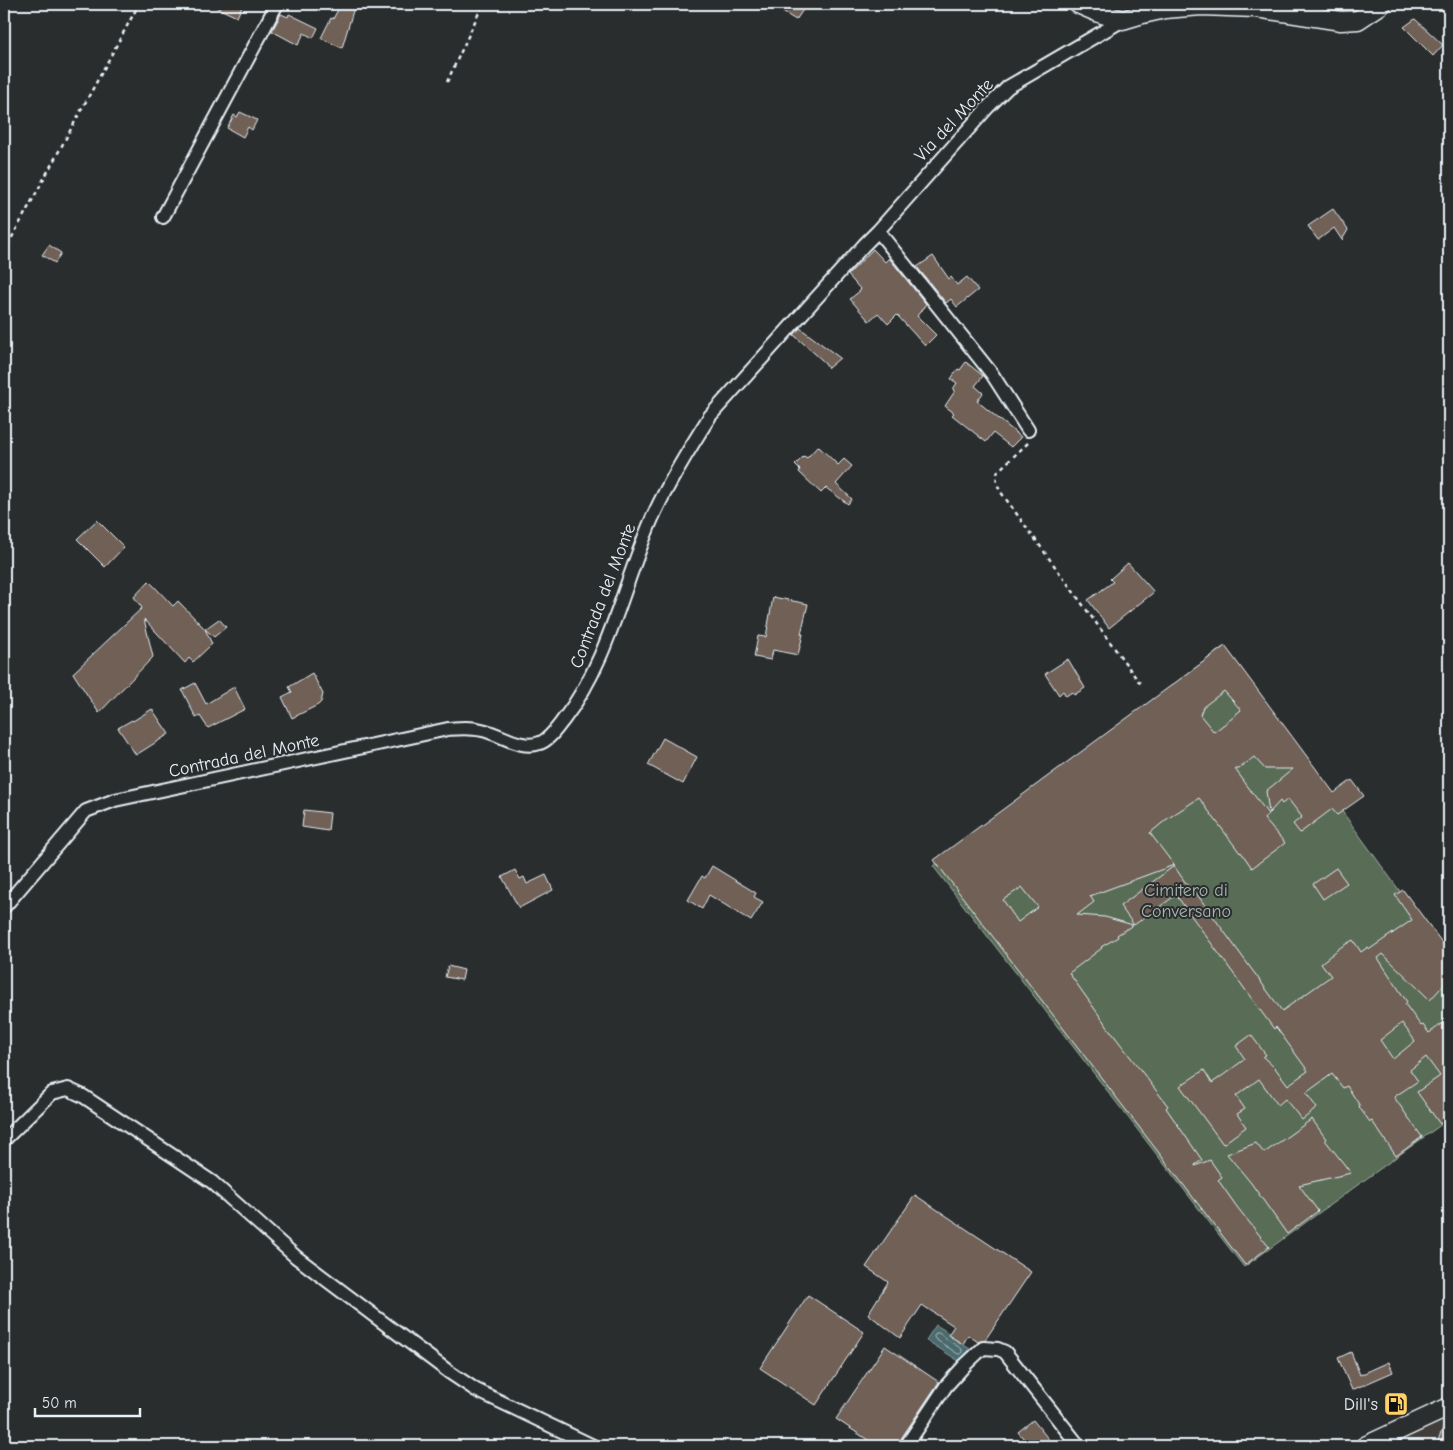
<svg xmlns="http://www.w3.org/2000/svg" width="1453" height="1450" viewBox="0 0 1453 1450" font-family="'Comic Neue',sans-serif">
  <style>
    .built { fill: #3f3d3a }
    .green { fill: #596c56; stroke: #a0aea7 }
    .water { fill: #4b6a6d; stroke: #8aa0a5 }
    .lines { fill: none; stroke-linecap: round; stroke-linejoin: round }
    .shore { stroke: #a9bbc0; stroke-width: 1 }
    .building { fill: #706156; stroke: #e8f1f8; fill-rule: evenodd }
    .street-casing { stroke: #e8f1f8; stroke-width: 16 }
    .secondary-casing { stroke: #e8f1f8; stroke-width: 21 }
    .path { stroke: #e8f1f8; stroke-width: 2.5; stroke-dasharray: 4 4; stroke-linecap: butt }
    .street { stroke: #2a2d2e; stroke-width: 12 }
    .secondary { stroke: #2a2d2e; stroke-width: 18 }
    .labels { text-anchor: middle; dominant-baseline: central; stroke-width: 4; stroke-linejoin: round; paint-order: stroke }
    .street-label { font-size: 18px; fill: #e8f1f8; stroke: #2a2d2e }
    .park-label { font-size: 18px; fill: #a8b5af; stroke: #2a2d2e }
    .poi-label { font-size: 18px; fill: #e8f1f8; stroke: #2a2d2e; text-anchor: end }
  </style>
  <rect width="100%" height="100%" fill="#2a2d2e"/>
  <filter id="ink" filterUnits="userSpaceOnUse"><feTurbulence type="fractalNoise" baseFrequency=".02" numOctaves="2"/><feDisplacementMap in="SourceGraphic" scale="10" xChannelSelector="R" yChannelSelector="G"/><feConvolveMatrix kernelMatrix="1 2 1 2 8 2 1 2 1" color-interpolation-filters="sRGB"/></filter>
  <g filter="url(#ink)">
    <path class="built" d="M1449,1416V1446H1385Z"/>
    <path class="green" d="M1223,647L1449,959V1119L1244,1267L933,866Z"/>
    <path class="water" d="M936,1325L949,1333L948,1335L970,1349L962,1363L926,1340Z"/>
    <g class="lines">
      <path class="shore" d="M936,1333H939L946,1339L962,1349V1351L961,1354H958L935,1339L934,1337Z"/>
    </g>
    <path class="building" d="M209,4H243L237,17Z
      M341,4H355L342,48L321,38L331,18L333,19Z
      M769,4H807L796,20Z
      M281,14L288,17L289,14L318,28L313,38L304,33L298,45L272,31Z
      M1415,19L1443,45L1433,56L1404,27Z
      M240,112L257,120L252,130L248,127L243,137L227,128L234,115L237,117Z
      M1333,209L1348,230L1342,240L1334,228L1318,240L1308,226Z
      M49,245L61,253L55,263L42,255Z
      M873,249L885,262L889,258L926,304L917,316L936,335L925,346L897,315L888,324L878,313L869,321L850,299L861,290L848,275Z
      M933,256L949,279L951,277L957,285L967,277L978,290L957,307L951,299L946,303L917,267Z
      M800,328L840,358L828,368L822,360L794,335Z
      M966,362L983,376L975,386L983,393L977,401L1021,437L1011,447L993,433L986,442L952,415L954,413L945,406L955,391L953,389L957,383L951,379L958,369L960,370Z
      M818,446L838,465L844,459L852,466L836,484L852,499L848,504L826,488L821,493L799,472L800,470L795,465L804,456L807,458Z
      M97,520L124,547L105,567L77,539Z
      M1128,563L1154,592L1109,628L1088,600L1113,582L1110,579Z
      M149,581L173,606L178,601L205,629L212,644L193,662L189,658L185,663L144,619L153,657L99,713L73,673L142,608L134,597Z
      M773,597L808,604L801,634H803L798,655L773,650L771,660L754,657L758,636L766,637Z
      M219,619L226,627L214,637L205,629Z
      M1225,646L1334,793L1352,780L1364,796L1337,815L1332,809L1300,833L1293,824L1302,817L1288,799L1282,804L1280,801L1269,813L1266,791L1293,769H1265L1254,757L1239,769H1235L1268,814L1264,819L1285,843L1252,868L1241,852L1240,853L1199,798L1167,819L1150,833L1174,865L1090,896L1094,902L1077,915L1105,917L1133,925L1117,935L1118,937L1101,947L1102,948L1069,973L1109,1029L1168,1106L1166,1108L1202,1160L1195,1165V1166L1210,1160L1222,1177L1218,1180L1237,1207L1269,1247L1245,1265L934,860ZM1224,691L1241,710L1236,714L1235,716L1214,732L1200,715L1203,707ZM1022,887L1038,907L1018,922L1003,900Z
      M1068,659L1085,688L1074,695L1072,692L1066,696L1063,691L1059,695L1045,674Z
      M312,673L323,694L321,702L318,705L292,718L282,697L292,692L289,687Z
      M195,683L206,704L234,687L245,709L208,728L200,716L196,718L182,690Z
      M152,709L169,734L136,755L118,728L132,720L133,721Z
      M663,738L697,757L683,784L648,765Z
      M304,810L330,813L328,831L302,827Z
      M712,866L756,893L754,897L763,902L751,921L709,895L702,909L688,900L702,876L705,878Z
      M1174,866L1194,895L1196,893L1282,1011L1331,976L1321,963L1341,947L1353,940L1361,952L1368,947L1370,949L1412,920L1395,895L1403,890L1449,952V979L1430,1000L1383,954L1378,958L1407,1002L1405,1004L1421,1026L1423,1025L1429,1033L1449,1019V1118L1440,1124L1417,1092L1440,1076L1426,1057L1410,1070L1418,1081L1394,1097L1422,1137L1396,1156L1372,1121L1370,1122L1359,1107L1360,1106L1347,1086L1343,1088L1332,1074L1306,1093L1317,1108L1302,1120L1285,1099L1278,1105L1259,1079L1236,1096L1245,1109L1237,1114L1246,1127L1223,1144L1180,1086L1204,1070L1212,1083L1222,1076L1245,1059L1236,1046L1251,1035L1266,1055L1263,1057L1275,1068L1288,1085L1308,1071L1276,1027L1274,1029L1176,895L1134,925L1120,906ZM1402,1023L1415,1041L1393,1059L1380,1040Z
      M1336,868L1347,883L1323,899L1313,884Z
      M515,870L520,879L524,877L527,884L546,875L553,890L519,908L502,877Z
      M448,966L464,970L462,980L445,977Z
      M1312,1119L1326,1139L1325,1140L1351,1173L1299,1185L1318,1211L1287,1234L1251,1183L1227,1154L1256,1143L1264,1153Z
      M915,1195L1031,1272L985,1340L978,1342L968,1335L963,1344L948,1335L954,1326L922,1305L900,1338L868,1314L888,1282L866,1267Z
      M808,1295L864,1332L816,1405L760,1368Z
      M885,1346L939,1382L896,1446H877L836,1419Z
      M1351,1352L1360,1375L1389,1362L1393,1372L1352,1390L1338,1358Z
      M1400,1393L1406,1408L1393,1413L1387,1399Z
      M1449,1419V1446H1436L1446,1420Z
      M1033,1420L1054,1446H1030L1018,1432Z"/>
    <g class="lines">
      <defs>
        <path id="street" d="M163,217L277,4
          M878,231L992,374L1028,430
          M4,907L86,811L115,800L448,729C460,728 470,727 482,730C501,734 520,750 540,743C550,739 557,728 564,719C611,658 623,581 655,512C670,480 691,446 710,416L864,245L878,231L988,107L1008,87L1123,20
          M4,1140L52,1093L68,1089L83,1096L212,1182L296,1257L449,1372L476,1390L593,1446
          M906,1446L946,1386L966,1364L983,1348L998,1349L1005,1352L1079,1446"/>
        <path id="secondary" d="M1078,4L1099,13L1123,20L1143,14L1165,9L1201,6L1256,8L1341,21L1358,20L1382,4
          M1365,1446L1449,1407"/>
      </defs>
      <use href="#street" class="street-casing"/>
      <use href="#secondary" class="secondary-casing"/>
      <path class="path" d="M447,82L483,4
        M4,252L139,4
        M1028,443L998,471C995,478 997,484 1000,491L1142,686"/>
      <use href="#street" class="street"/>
      <use href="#secondary" class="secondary"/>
    </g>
  </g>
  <defs>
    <symbol id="fuel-square" viewBox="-11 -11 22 22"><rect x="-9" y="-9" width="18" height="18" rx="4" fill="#ffd166" stroke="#2a2d2e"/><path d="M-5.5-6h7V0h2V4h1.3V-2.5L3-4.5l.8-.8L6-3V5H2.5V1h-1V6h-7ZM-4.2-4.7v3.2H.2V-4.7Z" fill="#111"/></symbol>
  </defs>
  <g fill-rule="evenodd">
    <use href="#fuel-square" x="1382" y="1390" width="28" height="28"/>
  </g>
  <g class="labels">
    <g class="street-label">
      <text transform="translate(954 120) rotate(-47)">Via del Monte</text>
      <text transform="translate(603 596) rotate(-69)">Contrada del Monte</text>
      <text transform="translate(244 756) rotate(-12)">Contrada del Monte</text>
    </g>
    <g class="park-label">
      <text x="1186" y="890">Cimitero di<tspan x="1186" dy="21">Conversano</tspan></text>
    </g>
    <g class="poi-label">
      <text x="1378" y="1404">Dill's</text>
    </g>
  </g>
  <rect width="1453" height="1450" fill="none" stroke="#2a2d2e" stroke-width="20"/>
  <rect x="10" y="10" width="1433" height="1430" fill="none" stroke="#e8f1f8" stroke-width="2" filter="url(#ink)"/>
  <path d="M35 1408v8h105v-8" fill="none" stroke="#e8f1f8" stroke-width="2.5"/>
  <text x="42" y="1408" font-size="15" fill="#e8f1f8" stroke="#2a2d2e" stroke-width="4" paint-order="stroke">50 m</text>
</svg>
